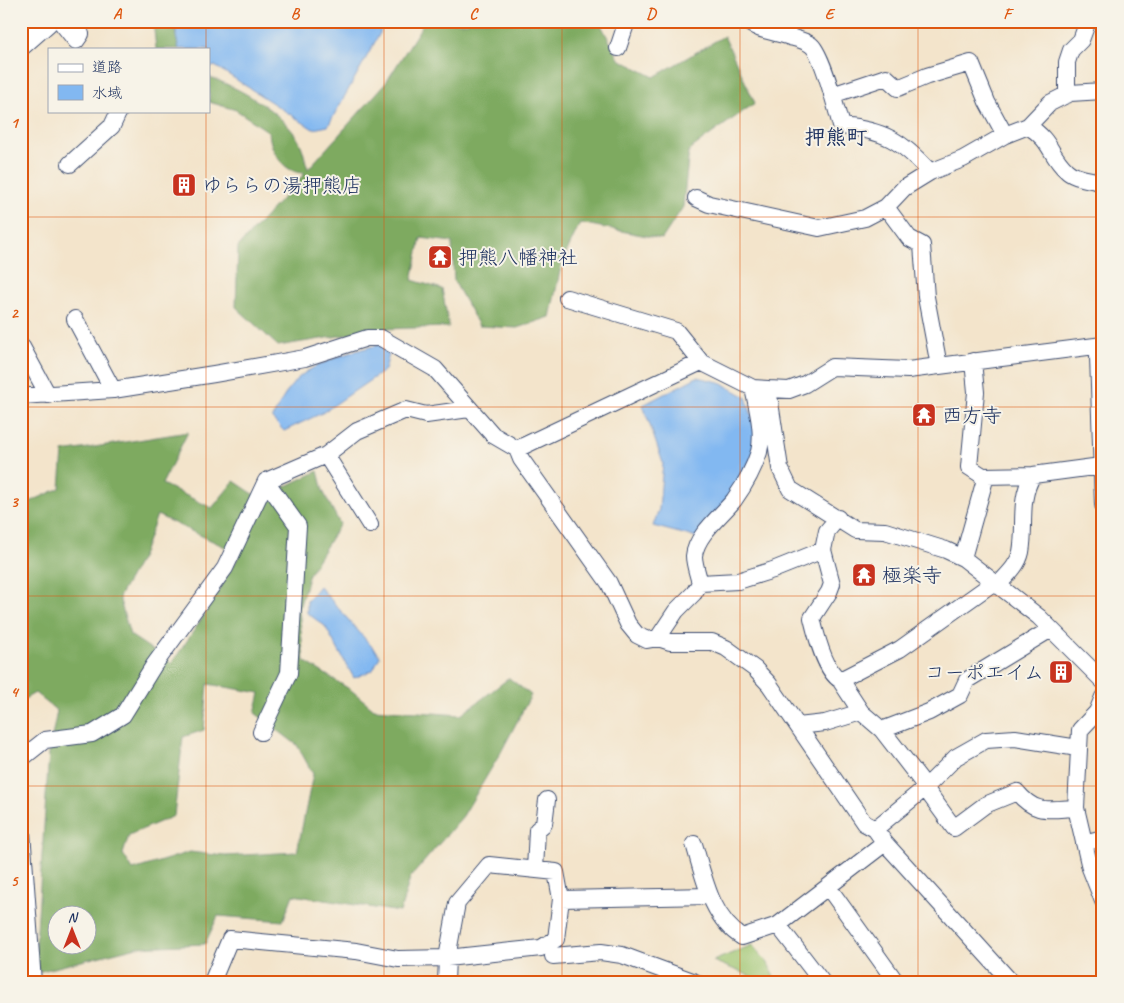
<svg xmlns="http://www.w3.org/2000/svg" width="1124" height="1003" viewBox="0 0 1124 1003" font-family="Caveat,'Klee One',sans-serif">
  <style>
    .green { fill: #9dc46e; stroke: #5c7a66 }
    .forest { fill: #7eaa61; stroke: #4c6c60; fill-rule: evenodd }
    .water { fill: #82b8f1; stroke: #4e74a8 }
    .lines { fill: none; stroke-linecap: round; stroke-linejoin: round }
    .street-casing { stroke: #3b4a6e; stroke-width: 18 }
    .secondary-casing { stroke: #3b4a6e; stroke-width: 26 }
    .street { stroke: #fff; stroke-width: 16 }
    .secondary { stroke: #fff; stroke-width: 24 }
    .grid { fill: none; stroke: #de5710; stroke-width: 1; stroke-opacity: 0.55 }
    .labels { text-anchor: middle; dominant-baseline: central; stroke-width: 4; stroke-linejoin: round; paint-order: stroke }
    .poi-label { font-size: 20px; fill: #1b2f5e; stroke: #f7f3e8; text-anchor: start }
    .neighbourhood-label { font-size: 21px; font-weight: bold; fill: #1b2f5e; stroke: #f7f3e8 }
    .neatline { fill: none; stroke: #de5710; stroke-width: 2 }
    .grid-label { font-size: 16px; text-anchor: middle; font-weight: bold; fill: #de5710 }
  </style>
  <rect width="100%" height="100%" fill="#f7f3e8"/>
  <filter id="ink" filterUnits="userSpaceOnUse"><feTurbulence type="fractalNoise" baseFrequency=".02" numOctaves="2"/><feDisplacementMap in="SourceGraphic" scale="10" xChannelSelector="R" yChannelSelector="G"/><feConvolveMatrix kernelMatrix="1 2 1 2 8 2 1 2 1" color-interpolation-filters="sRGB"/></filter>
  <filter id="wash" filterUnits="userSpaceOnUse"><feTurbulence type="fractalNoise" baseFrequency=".0096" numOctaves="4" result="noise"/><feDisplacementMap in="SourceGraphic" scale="20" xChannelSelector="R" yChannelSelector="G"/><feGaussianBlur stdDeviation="1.12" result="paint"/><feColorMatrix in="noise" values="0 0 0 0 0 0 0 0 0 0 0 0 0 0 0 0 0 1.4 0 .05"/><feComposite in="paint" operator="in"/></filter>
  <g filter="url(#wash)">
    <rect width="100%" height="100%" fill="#f3e4cb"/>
    <path class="green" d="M752,945L768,963L776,982L760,980L713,961Z"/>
    <path class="forest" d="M153,21H173L179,49H156Z
      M425,21L468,23L469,21H599L619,59L654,77L724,36L755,103L689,150L683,207L662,239L580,223L562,262L550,317L517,328L479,326L454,281L452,242L421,238L412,280L442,289L449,327L382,329L278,346L236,307L238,247L305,173C284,174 270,151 269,132L236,110L209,102V77C240,88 285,113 300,143C304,151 305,161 308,169L385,84Z
      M188,432L162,484L212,508L234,481L267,503L276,491L318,471L323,491L340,524L309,574L299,609L304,661L351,690L374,709L461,715L509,678L531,695L500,754L463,816L410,878L400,912L293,895L283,921L218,916L205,944L137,947L34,973L49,752L57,711L35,693L21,701V506L60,488L63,452ZM157,515L240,554L201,620L172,663L130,635L119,597L142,556ZM208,684L260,693L255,713L297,745L313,774L297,852L225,856L190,852L133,870L123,854L129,835L174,816L183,737L204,730ZM58,916H88V946H58Z"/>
    <path class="water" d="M177,21H382L380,33L328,126L313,129L215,66L209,68V49H179L176,36Z
      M380,345L389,354L385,370L324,412L284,431L272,419C280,403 290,382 306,372C326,360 357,349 380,345Z
      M697,377L719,382L746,397L758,436L752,470L698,538L653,526L659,509L663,463L643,405Z
      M319,586L380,656L373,670L354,678L325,626L307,613V601Z"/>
  </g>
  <g filter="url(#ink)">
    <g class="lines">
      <defs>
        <path id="street" d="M60,21L76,41L81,34
          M746,21C760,32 774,31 790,37C797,39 806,41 811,45C822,53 837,111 841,126C884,130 902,141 930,172L963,159L1005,135L1028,126L1050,103L1070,93L1103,91
          M618,48L627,21
          M832,95L886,77L898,88L927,76L971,63L987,102L1005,135
          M1067,95V62L1071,50L1081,40L1088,21
          M1028,126C1052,141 1049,154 1066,170C1074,179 1092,179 1103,183
          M70,164L112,126L119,111
          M696,198L709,204L819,228L865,218L886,207L904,188L930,172
          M567,298L676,331L701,362
          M75,319L113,390
          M1103,344L1098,356L1103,505
          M22,347L48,395
          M939,366L1103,345
          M768,389L789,390L805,384L832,367L908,370L939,366L926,297L922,245L909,238L886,207
          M21,396L113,390L214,374L305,358L367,338H381L435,369L493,435L517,449L521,459L609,583L628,624L637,635L647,640L658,638L670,642H712L726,648L755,669L769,684L864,823L875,829L885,843L1011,982
          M517,449L701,362L753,388L768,389L780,468L790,489L855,530L885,531L946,550L963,558L1039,617L1103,681
          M326,455L370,525
          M983,476L1033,475L1101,466
          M823,550L832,584L829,592L812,618C816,635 825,671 840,680
          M963,558L984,483L983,476L969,467L976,392L973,361
          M700,583L738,581L773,570L823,550L827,531L838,518
          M993,583L900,649L840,680L861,712L882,730L923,783L925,788L954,828L985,805L1017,792C1036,815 1049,809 1076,808
          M997,586C1006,576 1018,566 1021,552C1026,525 1018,500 1033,475
          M658,638L676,611L694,593L700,583C698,575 694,564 694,556C696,535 721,516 734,500C744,486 754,468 759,452C764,432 757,408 753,388
          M1103,697L1097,712L1080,730L1076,808L1090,868L1103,901
          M798,726L825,723L861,712
          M882,730L929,712L960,695L967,680L1051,629
          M261,732L289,673L298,526L266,481
          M21,759L45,740L92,734L123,715L154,665L225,568L266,481L326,455L357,431L406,410L426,415L469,409
          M21,818L33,982
          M875,829L925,788L956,757L986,740L1015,738L1078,748
          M1084,843L1103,838
          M694,844C704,877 711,918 742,937L778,925L885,843
          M535,870L537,830L544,824L547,800
          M828,887L896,982
          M778,925L822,982
          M553,956L601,952L622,955L695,982
          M212,982L230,939L356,951L398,959L447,958L541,948L556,939L561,899
          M446,982L447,958L457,903L489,865L556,872L561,899L710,896"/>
        <path id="secondary" d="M21,43L46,21"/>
      </defs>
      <use href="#street" class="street-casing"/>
      <use href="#secondary" class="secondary-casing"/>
      <use href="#street" class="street"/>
      <use href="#secondary" class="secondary"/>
    </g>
  </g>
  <path class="grid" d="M206,21V49M384,21V982M562,21V982M740,21V982M918,21V982M206,111V982M21,217H1103M21,407H1103M21,596H1103M21,786H1103"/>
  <defs>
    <symbol id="building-square" viewBox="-11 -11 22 22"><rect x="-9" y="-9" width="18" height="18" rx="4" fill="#c8321e" stroke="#f7f3e8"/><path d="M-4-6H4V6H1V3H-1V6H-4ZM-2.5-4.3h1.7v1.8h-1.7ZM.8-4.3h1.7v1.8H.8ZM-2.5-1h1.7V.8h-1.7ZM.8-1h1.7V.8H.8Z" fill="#fff"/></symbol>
    <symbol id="temple-square" viewBox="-11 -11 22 22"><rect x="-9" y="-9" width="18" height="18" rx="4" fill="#c8321e" stroke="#f7f3e8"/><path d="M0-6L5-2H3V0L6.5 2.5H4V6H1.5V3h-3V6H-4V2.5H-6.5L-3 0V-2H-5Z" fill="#fff"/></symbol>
  </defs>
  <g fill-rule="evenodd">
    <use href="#building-square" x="170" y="171" width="28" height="28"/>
    <use href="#temple-square" x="426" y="243" width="28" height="28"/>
    <use href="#temple-square" x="910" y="401" width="28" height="28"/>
    <use href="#temple-square" x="850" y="561" width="28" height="28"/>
    <use href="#building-square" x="1047" y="658" width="28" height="28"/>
  </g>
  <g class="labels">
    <g class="poi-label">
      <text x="202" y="185">ゆららの湯押熊店</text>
      <text x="458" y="257">押熊八幡神社</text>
      <text x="942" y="415">西方寺</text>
      <text x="882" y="575">極楽寺</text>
      <text x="1044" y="672" text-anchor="end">コーポエイム</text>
    </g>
    <g class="neighbourhood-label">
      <text x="836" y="137">押熊町</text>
    </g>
  </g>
  <rect width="1124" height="1003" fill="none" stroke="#f7f3e8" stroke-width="55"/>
  <rect x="48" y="48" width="162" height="65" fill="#f7f3e8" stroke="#9fa5b1"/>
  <rect x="58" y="64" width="25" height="8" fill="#ffffff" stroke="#9fa5b1"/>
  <text x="92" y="72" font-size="15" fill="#1b2f5e">道路</text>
  <rect x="58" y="85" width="25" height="15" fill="#82b8f1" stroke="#9fa5b1"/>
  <text x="92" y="98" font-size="15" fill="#1b2f5e">水域</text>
  <g transform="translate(72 930)"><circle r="24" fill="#f7f3e8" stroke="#9fa5b1"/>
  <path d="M0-4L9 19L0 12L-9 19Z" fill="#c8321e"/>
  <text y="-8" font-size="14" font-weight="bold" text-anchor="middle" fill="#1b2f5e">N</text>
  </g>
  <rect x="28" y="28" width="1068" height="948" class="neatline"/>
  <g class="grid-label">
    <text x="117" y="19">A</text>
    <text x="295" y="19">B</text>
    <text x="473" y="19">C</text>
    <text x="651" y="19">D</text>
    <text x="829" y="19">E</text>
    <text x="1007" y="19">F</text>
    <text x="14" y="128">1</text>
    <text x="14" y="318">2</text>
    <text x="14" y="507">3</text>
    <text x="14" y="697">4</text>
    <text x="14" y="886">5</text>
  </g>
</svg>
